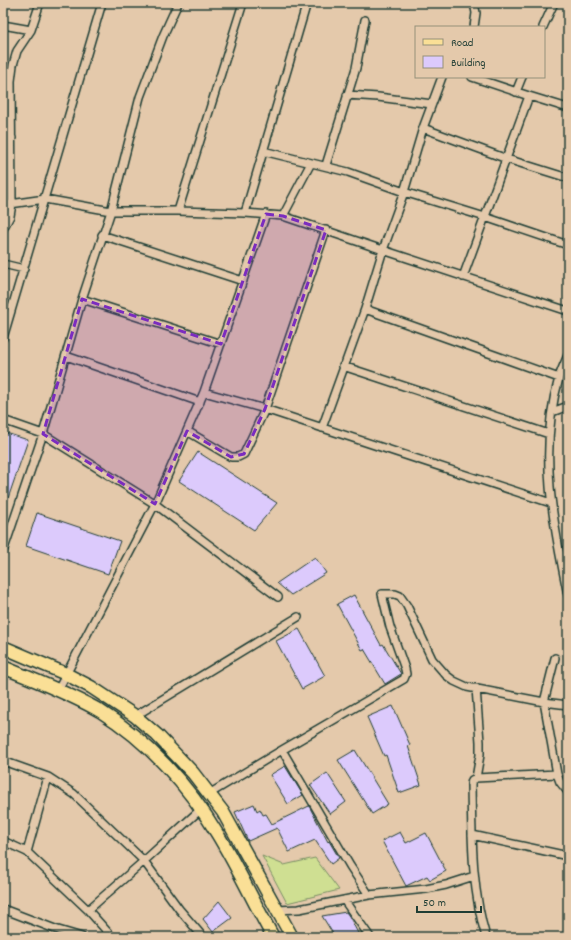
<svg xmlns="http://www.w3.org/2000/svg" width="571" height="940" viewBox="0 0 571 940" font-family="Dekko,sans-serif">
  <style>
    .green { fill: #cfdf92; stroke: #778e63 }
    .building { fill: #dccafc; stroke: #1f3d34 }
    .lines { fill: none; stroke-linecap: round; stroke-linejoin: round }
    .minor-casing { stroke: #1f3d34; stroke-width: 10 }
    .primary-casing { stroke: #1f3d34; stroke-width: 15 }
    .minor { stroke: #e4c9ab; stroke-width: 7 }
    .primary { stroke: #fadf96; stroke-width: 12 }
    .marked { fill: #7b2cbf; fill-opacity: 0.2; stroke: #7b2cbf; stroke-width: 3; stroke-dasharray: 8 5; stroke-linejoin: round }
  </style>
  <rect width="100%" height="100%" fill="#e4c9ab"/>
  <filter id="ink" filterUnits="userSpaceOnUse"><feTurbulence type="fractalNoise" baseFrequency=".025" numOctaves="2"/><feDisplacementMap in="SourceGraphic" scale="8" xChannelSelector="R" yChannelSelector="G"/><feConvolveMatrix kernelMatrix="1 2 1 2 8 2 1 2 1" color-interpolation-filters="sRGB"/></filter>
  <g filter="url(#ink)">
    <path class="green" d="M262,856L284,865L315,858L339,890L287,903Z"/>
    <path class="building" d="M3,432L28,440L4,510H3Z
      M198,452L277,503L254,530L179,481Z
      M37,513L120,541L108,574L26,546Z
      M315,557L326,573L291,595L277,583Z
      M354,595L381,645L383,644L401,674L385,684L364,649L362,650L337,604Z
      M299,629L325,676L302,689L276,641Z
      M393,706L410,745L408,746L421,785L399,793L386,755L384,756L367,717Z
      M355,750L388,804L372,814L338,760Z
      M285,766L303,795L288,804L270,775Z
      M327,773L346,802L330,814L310,785Z
      M254,804L257,811L260,809L263,815L266,814L272,824L309,806L328,842L329,841L339,858L331,864L315,840L289,852L277,828L248,841L235,812Z
      M400,832L406,843L426,833L446,871L430,880L427,876L406,886L382,841Z
      M219,901L232,918L213,932L203,919Z
      M346,912L349,916L360,937H335L322,916Z"/>
    <g class="lines">
      <defs>
        <path id="minor" d="M178,3L163,36L140,97L111,211L82,299L43,434L155,504L278,597
          M3,25L31,30
          M474,27L476,13L474,3
          M543,27L554,3
          M472,77L529,96
          M516,92L522,77
          M347,95L378,97L432,104
          M423,128L507,159L568,178
          M3,138H12
          M263,151L348,172L404,192L485,217L568,245
          M326,165L356,68L365,20
          M3,205L45,199L111,211H178L245,213L283,216L383,250L568,311
          M178,211L243,3
          M245,213L306,6
          M283,216L311,163
          M3,229L10,216L12,204L11,81L13,65L17,51L31,30L40,3
          M326,230L265,409L551,503
          M102,235L243,281
          M3,264L24,269
          M463,277L529,96L568,108
          M82,299L221,344
          M365,309L559,378
          M3,338L102,3
          M568,355C565,363 561,370 559,378C538,450 553,524 568,595
          M66,356L200,402
          M343,366L549,434
          M552,412L568,406
          M3,420L43,434L3,552
          M322,428L365,309L383,250L404,192L423,128L442,77
          M187,431L231,457H238L244,454L265,409L204,392
          M555,658L544,702L557,774L560,782L568,792
          M476,688L480,742V755L476,778
          M58,690L155,504L204,392L266,214
          M135,716L298,617
          M282,750L350,866L369,895
          M3,761L48,777L74,794L144,861L179,909L203,937
          M209,794L282,750L404,679L406,674L405,669L390,627L382,594H395L400,596L407,606L432,659L446,675L454,681L467,687L544,702L568,705
          M472,835L568,856
          M3,841L27,852L88,910L112,937
          M27,852L48,777
          M344,900L370,937
          M3,909L55,929L82,937
          M88,910L144,861L201,809
          M276,910L299,909L369,895L426,889L446,885L474,876
          M486,937C471,888 472,835 471,784L472,780L476,778L557,774"/>
        <path id="primary" d="M3,647L66,674L91,687L135,716L157,735L193,773L223,812L292,937
          M3,667C36,681 69,693 100,711C148,741 189,786 218,835C238,868 254,903 273,937"/>
      </defs>
      <use href="#minor" class="minor-casing"/>
      <use href="#primary" class="primary-casing"/>
      <use href="#minor" class="minor"/>
      <use href="#primary" class="primary"/>
    </g>
  </g>
  <path class="marked" d="M266,214L283,216L326,230L265,409L244,454L231,457L187,431L155,504L43,434L82,299L221,344Z"/>
  <rect width="571" height="940" fill="none" stroke="#e4c9ab" stroke-width="16"/>
  <rect x="8" y="8" width="555" height="924" fill="none" stroke="#1f3d34" stroke-width="1.5" filter="url(#ink)"/>
  <rect x="415" y="26" width="130" height="52" fill="#e4c9ab" stroke="#95917b"/>
  <rect x="423" y="39" width="20" height="6" fill="#fadf96" stroke="#95917b"/>
  <text x="451" y="46" font-size="12" fill="#1f3d34">Road</text>
  <rect x="423" y="56" width="20" height="12" fill="#dccafc" stroke="#95917b"/>
  <text x="451" y="66" font-size="12" fill="#1f3d34">Building</text>
  <path d="M417 906v6h64v-6" fill="none" stroke="#1f3d34" stroke-width="2"/>
  <text x="423" y="906" font-size="12" fill="#1f3d34" stroke="#e4c9ab" stroke-width="3" paint-order="stroke">50 m</text>
</svg>
